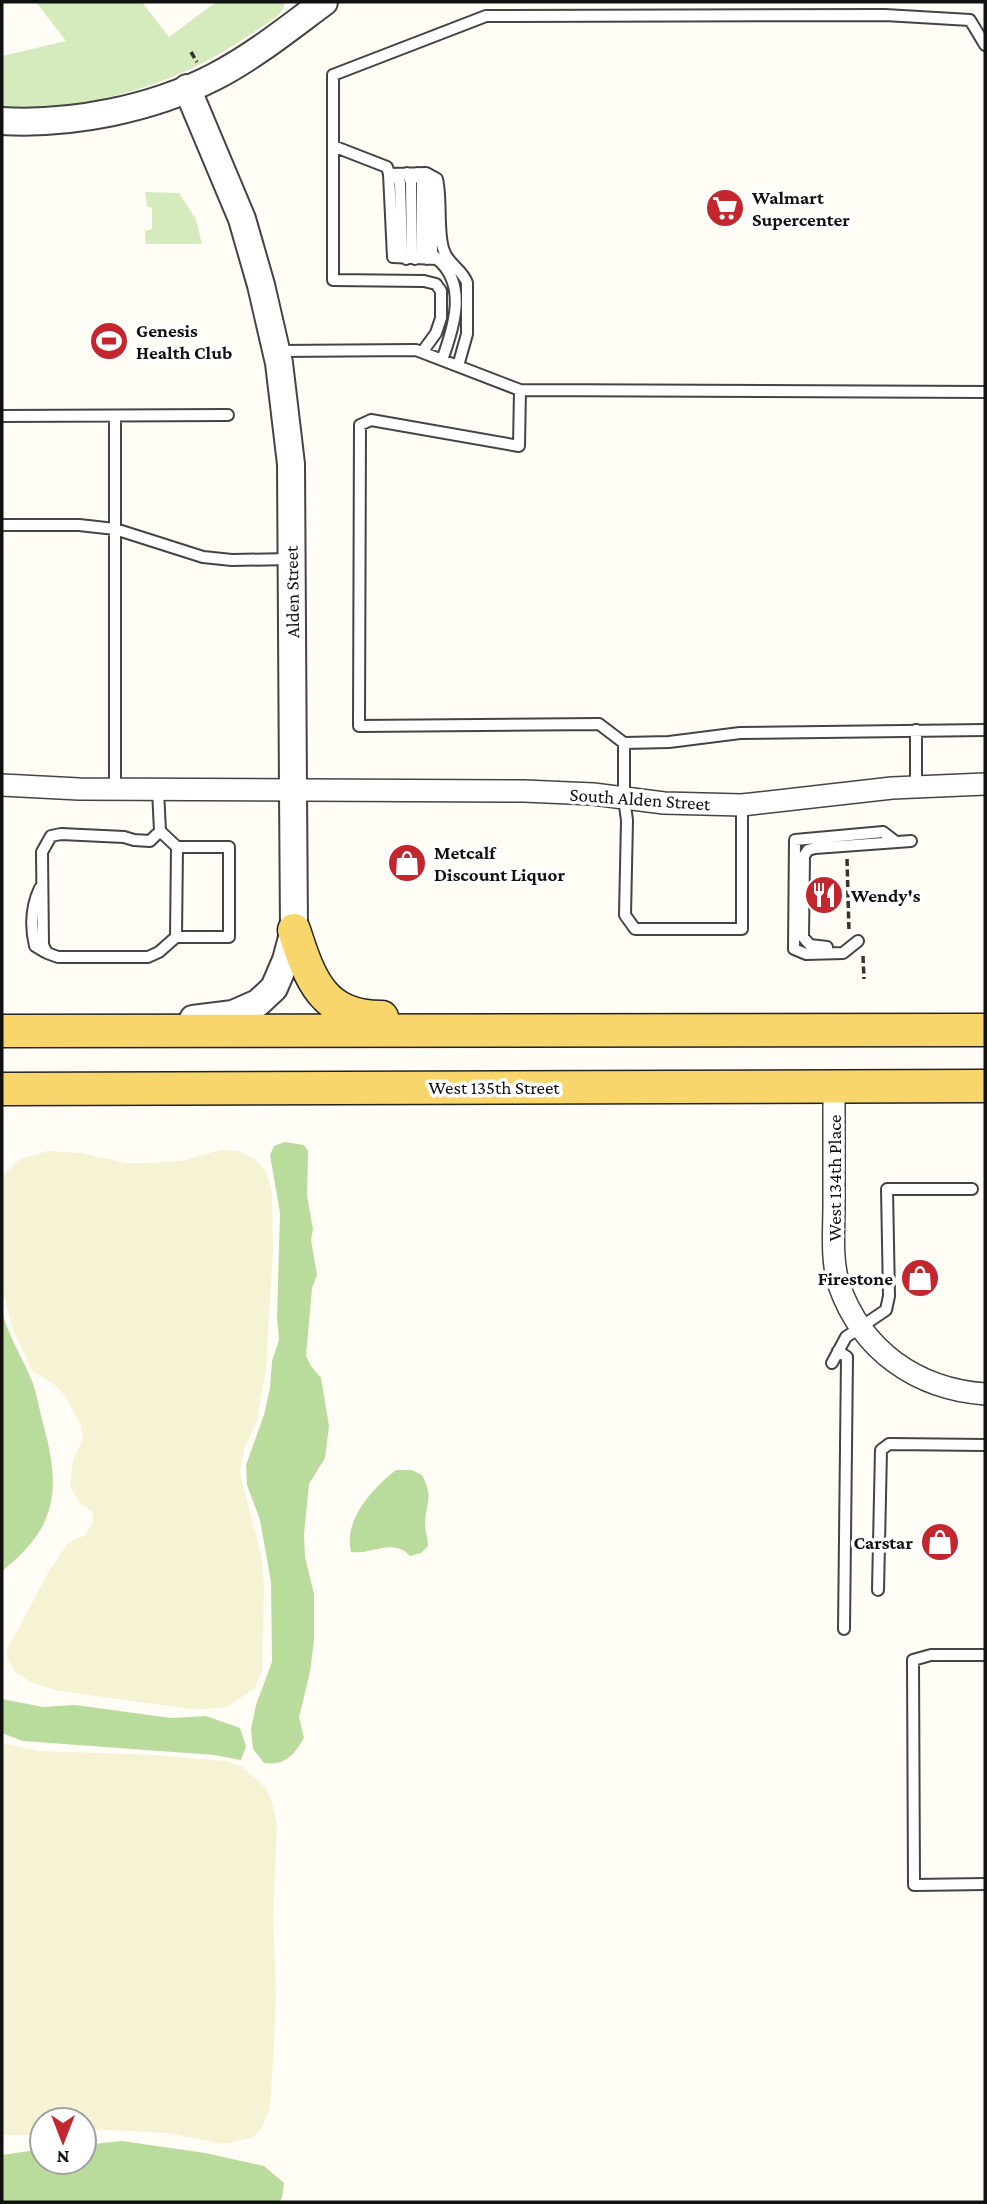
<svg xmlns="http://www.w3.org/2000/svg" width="987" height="2204" viewBox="0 0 987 2204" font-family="'Crimson Pro',serif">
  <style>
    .farmland { fill: #f6f3d4 }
    .green { fill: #d5ebbd }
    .forest { fill: #b9dc9c }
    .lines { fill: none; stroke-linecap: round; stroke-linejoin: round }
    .service-casing { stroke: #444; stroke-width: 14 }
    .minor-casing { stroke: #444; stroke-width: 24 }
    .tertiary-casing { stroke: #444; stroke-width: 30 }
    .primary-casing { stroke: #222; stroke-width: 35 }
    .path { stroke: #333; stroke-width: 3.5; stroke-dasharray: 7 3.5; stroke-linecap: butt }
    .service { stroke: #fff; stroke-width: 10 }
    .minor { stroke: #fff; stroke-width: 21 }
    .tertiary { stroke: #fff; stroke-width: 26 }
    .primary { stroke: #f9d66b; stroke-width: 32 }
    .labels { text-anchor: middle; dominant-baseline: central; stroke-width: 7; stroke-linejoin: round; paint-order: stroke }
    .poi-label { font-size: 19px; font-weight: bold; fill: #111; stroke: #fff; text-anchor: start }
    .street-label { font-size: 19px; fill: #111; stroke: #fff }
  </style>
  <rect width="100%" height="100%" fill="#fffdf5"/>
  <path class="farmland" d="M221,1150L239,1151L255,1159L266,1171L272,1192L273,1249L266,1370L257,1420L244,1450L240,1473L262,1559L264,1590L262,1671L255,1688L227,1707L198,1710L59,1691L31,1682L15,1672L7,1657V1650L50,1569L69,1542L85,1535L92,1524L93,1512L80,1504L70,1486L73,1460L83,1439L81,1425L65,1396L55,1385L32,1371L13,1329L2,1288V1177L20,1159L48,1151L80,1153L127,1163H146L181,1161Z
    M2,1743L38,1751L156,1755L225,1761L241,1766L266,1788L272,1802L277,1827L273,1916L276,1993L274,2043L270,2108L261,2129L252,2138L223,2144L167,2133L84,2129V2120H42V2135H2Z"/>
  <path class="green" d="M36,2H142L169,37L216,2H285C284,9 280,14 275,18C245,38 215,59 181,73C127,97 61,111 2,108V56L66,41Z
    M145,192L179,193L196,219L202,244H146L145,231L152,229V208L147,206Z"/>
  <path class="forest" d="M285,1142L304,1145L308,1151L307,1196L313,1229L311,1240L317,1275L312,1288L306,1356L311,1366L321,1378L329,1426L325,1458L309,1484L304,1534L305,1557L314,1594V1640L310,1672L299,1717L304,1738C294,1755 285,1766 264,1763L253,1749L251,1729L256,1705L272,1662L271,1582L260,1520L247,1485L246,1465L264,1415L270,1388L272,1361L279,1340L277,1317L280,1213L270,1155L274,1146Z
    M2,1312C9,1337 22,1357 32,1381C37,1394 39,1409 43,1423C61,1489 58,1527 2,1571Z
    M396,1470H412L422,1475C434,1499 426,1500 425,1524C425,1531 428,1538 428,1546L421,1553L410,1556C393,1537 372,1555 351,1552C343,1520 373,1488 396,1470Z
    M2,1699L43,1707L75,1705L171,1718L206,1716L240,1728L246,1746L241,1760L214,1755L23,1741L2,1733Z
    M122,2141L205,2153L264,2166L284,2183L282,2198L279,2202H2V2155L42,2149V2162H84V2145Z"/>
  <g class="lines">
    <defs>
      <path id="service" d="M333,146L387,167L389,174L426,173L437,179C442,200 437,235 444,251C448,264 463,270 467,283V334L458,366
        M407,173L411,182L412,255L415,259
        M417,173L422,182V254L427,259
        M389,174L393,257L437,259C468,284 454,327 442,360
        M397,174L400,183L402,254L406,259
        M426,174L431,183L432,253L437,259
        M276,351L416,350L520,390L985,392
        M423,351L436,333L441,318V291L436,284L424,281L333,280V75L486,16L885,15L970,20L985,45
        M520,390L519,446L371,420L360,425L359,726L599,724L624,743
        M2,416L228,415
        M115,416V789
        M2,525H79L115,529L203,557L232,560L291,559
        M916,730V787
        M158,790L160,831L177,847H229V937H176L177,847
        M742,805V929H635L625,915L627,820L624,799V743L669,742L740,733L985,730
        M160,831L150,841L134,840L124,837L61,834L51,836L42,852L43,945L47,953L58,957H148L159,952L176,937
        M40,888C31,907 30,925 35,946L45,952
        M858,941L843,953L806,954L794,949L795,840L883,832L896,842
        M827,947L810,945L803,937L804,856L808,850L815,848L911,841
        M838,1351L847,1357L844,1629
        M832,1363L846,1337L886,1310L889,1296L887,1189H972
        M878,1590L881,1450L889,1444L985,1445
        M985,1655H931L913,1660L914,1885L985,1884"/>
      <path id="minor" d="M2,785L79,789L524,791L593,794L664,803L742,805L892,788L985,784
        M834,1087C834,1126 834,1166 834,1205C834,1231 831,1260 839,1285C862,1351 917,1389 985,1394"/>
      <path id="tertiary" d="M187,88L242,219L261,285L279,363L291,464L293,790L294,930L286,960L274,988L258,1003L233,1014L193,1019
        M2,121C71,125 152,109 214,77C253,57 289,28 324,2"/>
      <path id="primary" d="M294,930C310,980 323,1017 382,1017
        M2,1031L985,1030
        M2,1089L985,1086"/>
    </defs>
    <use href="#service" class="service-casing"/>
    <use href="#minor" class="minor-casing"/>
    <use href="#tertiary" class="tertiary-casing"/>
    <use href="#primary" class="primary-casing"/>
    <path class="path" d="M191,52L197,62
      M847,859L849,932
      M863,956L864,979"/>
    <use href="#service" class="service"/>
    <use href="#minor" class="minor"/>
    <use href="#tertiary" class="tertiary"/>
    <use href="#primary" class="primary"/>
  </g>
  <defs>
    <symbol id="supermarket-disc" viewBox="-11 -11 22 22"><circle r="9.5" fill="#c4262e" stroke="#fff"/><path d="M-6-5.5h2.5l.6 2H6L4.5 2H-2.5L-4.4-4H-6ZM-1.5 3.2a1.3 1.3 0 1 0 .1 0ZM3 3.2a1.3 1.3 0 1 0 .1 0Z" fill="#fff"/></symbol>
    <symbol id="stadium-disc" viewBox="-11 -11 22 22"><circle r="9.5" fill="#c4262e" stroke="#fff"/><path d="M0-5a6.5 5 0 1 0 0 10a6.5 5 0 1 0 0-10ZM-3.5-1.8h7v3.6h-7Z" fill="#fff"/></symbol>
    <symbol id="shop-disc" viewBox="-11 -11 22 22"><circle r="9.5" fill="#c4262e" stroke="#fff"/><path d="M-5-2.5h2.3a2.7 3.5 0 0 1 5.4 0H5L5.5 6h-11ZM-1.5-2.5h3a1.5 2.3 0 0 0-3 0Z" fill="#fff"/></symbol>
    <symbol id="restaurant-disc" viewBox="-11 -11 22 22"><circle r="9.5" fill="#c4262e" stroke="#fff"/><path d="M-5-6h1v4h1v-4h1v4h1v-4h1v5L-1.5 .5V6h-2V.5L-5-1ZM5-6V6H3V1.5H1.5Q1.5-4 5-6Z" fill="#fff"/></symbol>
  </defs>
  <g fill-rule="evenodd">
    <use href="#supermarket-disc" x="703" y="186" width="44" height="44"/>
    <use href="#stadium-disc" x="87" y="319" width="44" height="44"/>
    <use href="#shop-disc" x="385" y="841" width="44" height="44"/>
    <use href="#restaurant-disc" x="802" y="873" width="44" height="44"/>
    <use href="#shop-disc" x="898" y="1256" width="44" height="44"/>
    <use href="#shop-disc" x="918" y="1520" width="44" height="44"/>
  </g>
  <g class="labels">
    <g class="poi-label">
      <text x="752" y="197">Walmart<tspan x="752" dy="22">Supercenter</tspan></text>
      <text x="136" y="330">Genesis<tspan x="136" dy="22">Health Club</tspan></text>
      <text x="434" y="852">Metcalf<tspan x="434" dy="22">Discount Liquor</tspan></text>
      <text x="851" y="895">Wendy's</text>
      <text x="893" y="1278" text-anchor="end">Firestone</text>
      <text x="913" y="1542" text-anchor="end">Carstar</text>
    </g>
    <g class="street-label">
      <text transform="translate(292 592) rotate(-91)">Alden Street</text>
      <text transform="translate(640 799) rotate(4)">South Alden Street</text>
      <text x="494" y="1087">West 135th Street</text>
      <text transform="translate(834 1178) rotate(-90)">West 134th Place</text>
    </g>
  </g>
  <rect width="987" height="2204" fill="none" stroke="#111111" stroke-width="7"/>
  <g transform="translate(63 2141) rotate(180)"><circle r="33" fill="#ffffff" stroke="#a0a0a0" stroke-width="2"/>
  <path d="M0-5L12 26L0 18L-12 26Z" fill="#c4262e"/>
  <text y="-10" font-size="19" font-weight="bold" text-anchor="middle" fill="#111111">N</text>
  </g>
</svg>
